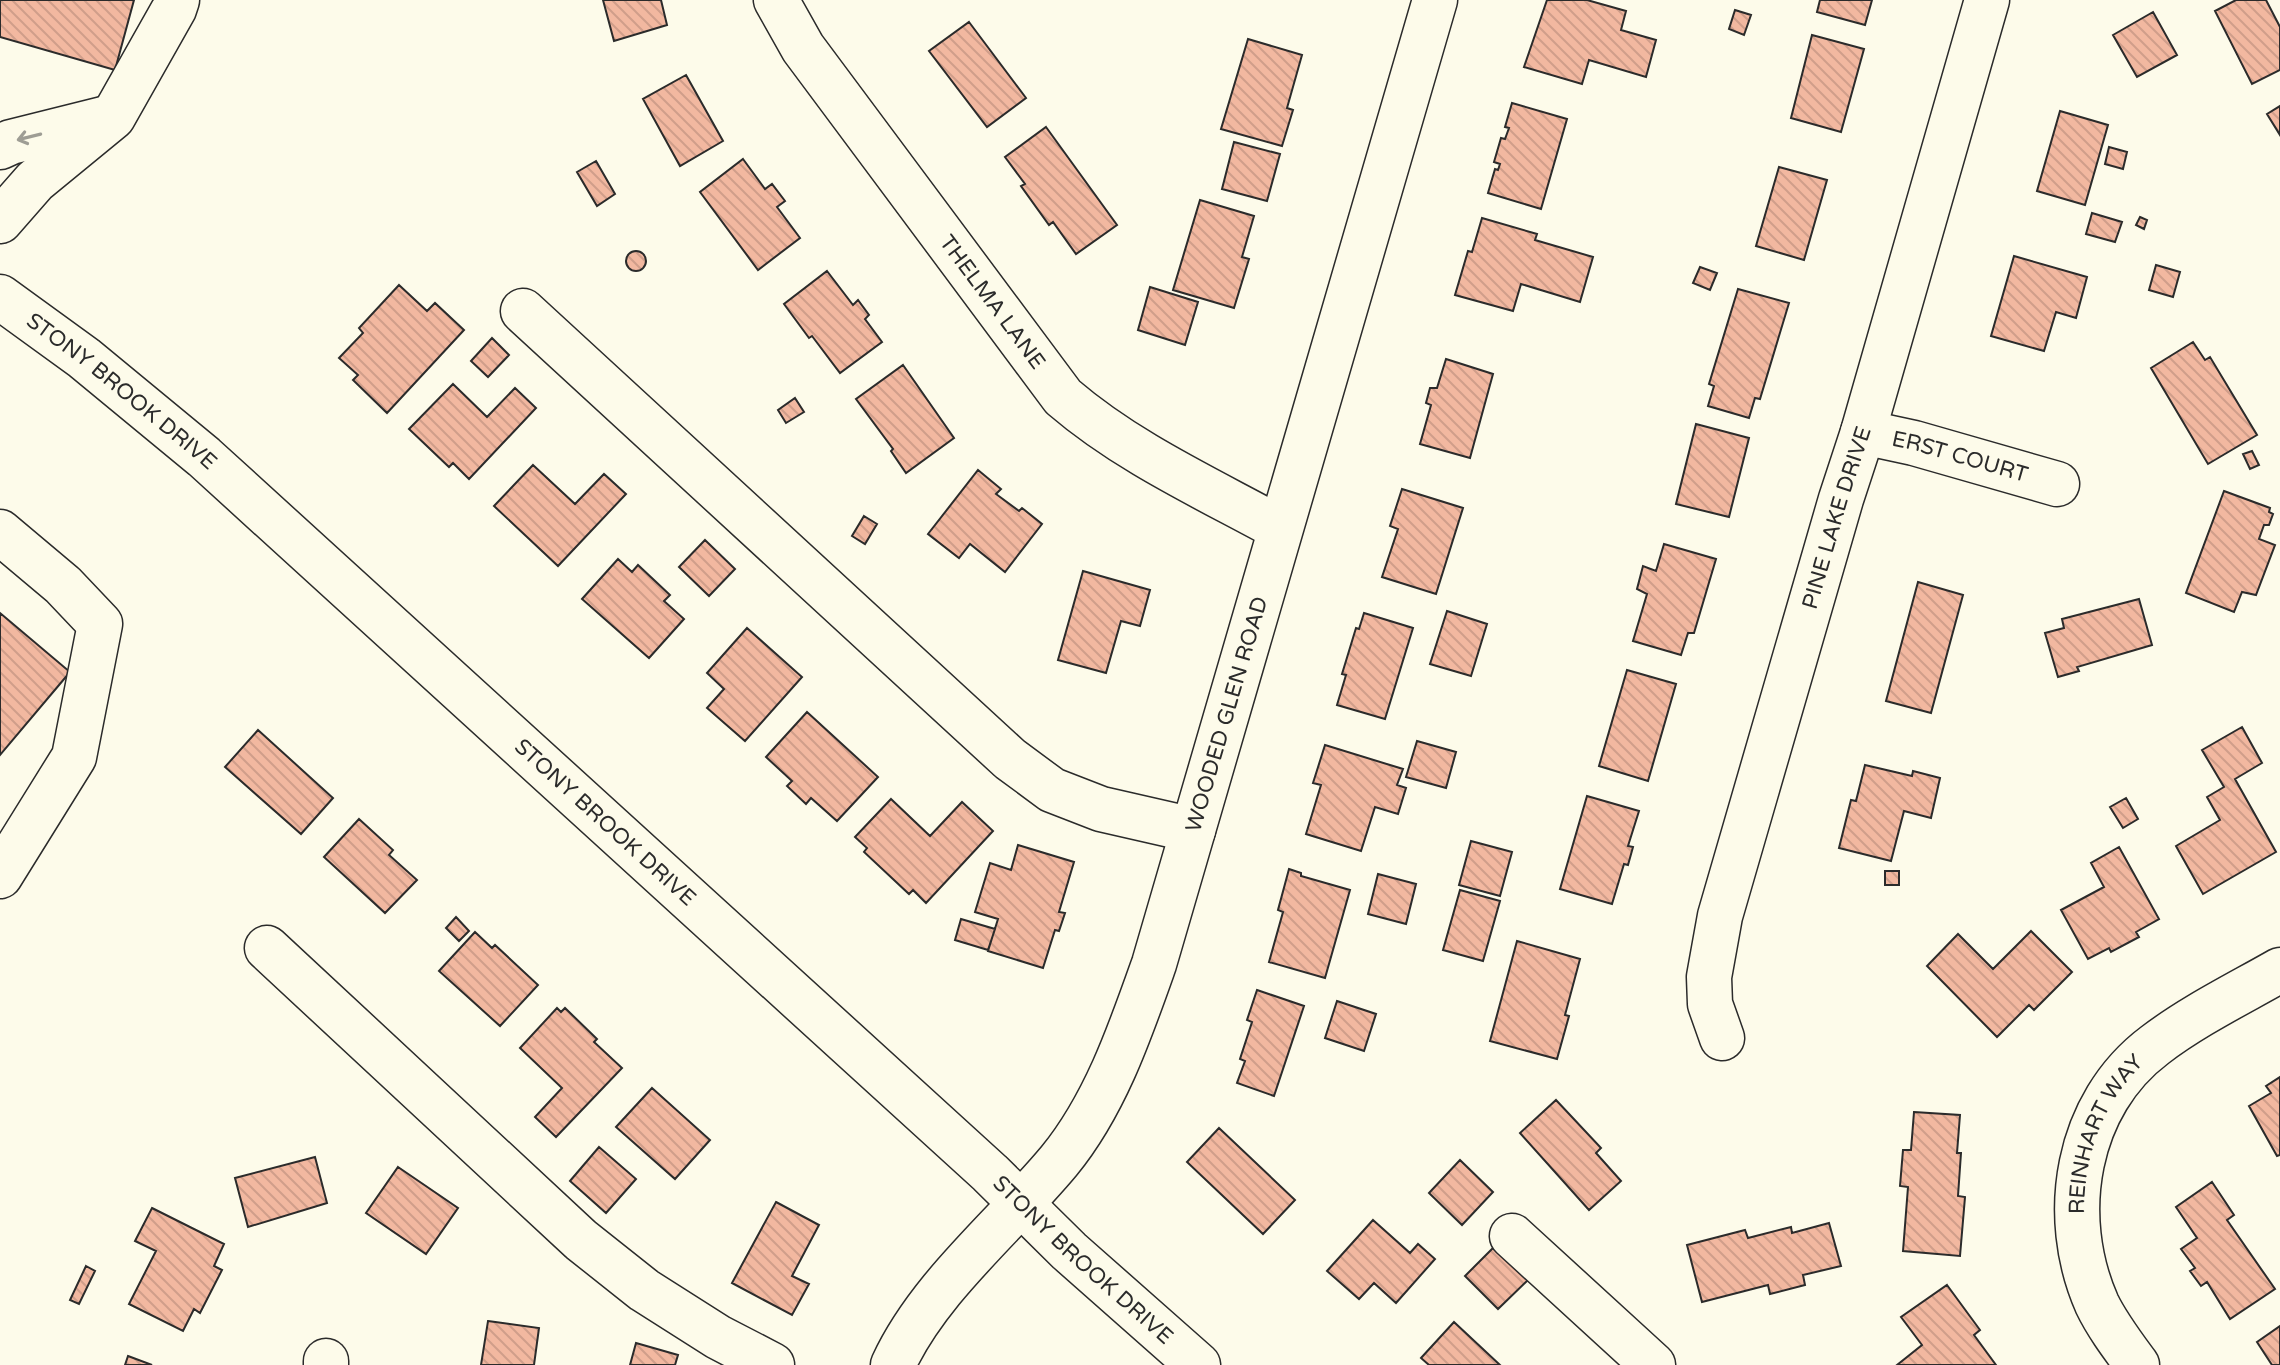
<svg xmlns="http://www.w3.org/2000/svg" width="2280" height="1365" viewBox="0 0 2280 1365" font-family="'Varela Round',sans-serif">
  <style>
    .building { fill: url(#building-back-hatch); stroke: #2b2b2b; stroke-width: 2 }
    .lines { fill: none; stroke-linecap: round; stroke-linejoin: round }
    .minor-casing { stroke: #2b2b2b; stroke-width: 47 }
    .minor { stroke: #fdfbea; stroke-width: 44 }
    .oneway { stroke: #9e9d94 }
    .labels { text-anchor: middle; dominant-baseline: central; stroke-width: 6; stroke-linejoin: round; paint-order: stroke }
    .street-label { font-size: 22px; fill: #2b2b2b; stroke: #fdfbea }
  </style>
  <defs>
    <pattern id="building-back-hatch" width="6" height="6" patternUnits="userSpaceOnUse" patternTransform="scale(2)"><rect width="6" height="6" fill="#f2b8a0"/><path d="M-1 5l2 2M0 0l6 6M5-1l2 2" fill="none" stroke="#d09e8a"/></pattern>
  </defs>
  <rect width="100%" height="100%" fill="#fdfbea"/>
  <path class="building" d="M0,0H134L115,70L0,37Z
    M603,0H661L667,25L614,41Z
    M1547,0H1587L1626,11L1621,30L1656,40L1646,77L1589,60L1582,84L1524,67Z
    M1820,0H1872L1865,25L1817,12Z
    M2236,0H2266L2280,27V70L2252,84L2215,11Z
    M1735,10L1751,15L1744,35L1729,29Z
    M2153,12L2177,55L2137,77L2113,35Z
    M969,22L1026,98L987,127L929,51Z
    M1812,35L1864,49L1841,132L1791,118Z
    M1248,39L1302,55L1287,108L1293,110L1282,146L1221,129Z
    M686,75L723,141L680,166L643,99Z
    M1512,103L1567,119L1541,209L1488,193L1495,169L1498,170L1500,164L1494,162L1501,138L1505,139L1509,128L1505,127Z
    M2280,106V135L2267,114Z
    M2060,111L2108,125L2085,205L2037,191Z
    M1046,127L1117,225L1076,254L1053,222L1049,225L1021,186L1025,184L1005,157Z
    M1234,142L1280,154L1267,201L1222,189Z
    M2109,147L2127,152L2123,169L2105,164Z
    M743,159L765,189L772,184L785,201L777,207L800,238L758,270L700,192Z
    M596,161L615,194L597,206L577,172Z
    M1779,167L1827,180L1804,260L1756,246Z
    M1200,200L1254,216L1242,257L1249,259L1234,308L1173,290Z
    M2092,213L2122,222L2115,242L2086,234Z
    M2140,217L2147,220L2144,229L2136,225Z
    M1482,218L1537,234L1535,240L1593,257L1580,302L1521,284L1513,311L1455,295L1468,251L1472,252Z
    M626 261a10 10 0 1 1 20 0a10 10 0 1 1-20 0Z
    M2014,256L2087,277L2076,318L2056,312L2044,351L1991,336Z
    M2156,265L2180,272L2173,297L2149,290Z
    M1700,267L1717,273L1710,290L1693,283Z
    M827,271L853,305L858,300L869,315L865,319L882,342L840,373L812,336L809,338L784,304Z
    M399,285L427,311L435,303L464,330L387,413L353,380L358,375L339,358L363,333L359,328Z
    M1150,287L1198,302L1185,345L1138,330Z
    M1738,289L1789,303L1760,399L1755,398L1749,418L1708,406L1714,386L1709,384Z
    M492,338L509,355L488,377L471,361Z
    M2193,342L2205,360L2210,357L2257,435L2208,464L2151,368Z
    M1446,359L1493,374L1470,458L1420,444L1431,405L1426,403L1430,388H1437Z
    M903,365L954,438L906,473L891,451L893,449L856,399Z
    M453,384L487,417L515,388L536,408L469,479L453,463L449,467L409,429Z
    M795,398L804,412L786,423L778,410Z
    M1696,424L1749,438L1729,517L1676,504Z
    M2252,451L2259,465L2250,469L2243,454Z
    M533,465L575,504L604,474L626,494L558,566L494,506Z
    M978,470L1001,489L996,494L1019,511L1022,508L1042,524L1005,572L970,544L959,558L928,534Z
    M1402,489L1463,508L1436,594L1382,577L1398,529L1390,526Z
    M2224,491L2270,508L2269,512L2273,514L2269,525H2264L2259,539L2275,545L2256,595L2242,592L2234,612L2186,593Z
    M864,516L877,524L865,544L852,536Z
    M705,540L735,569L709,596L679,567Z
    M1664,544L1716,559L1694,633H1688L1681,655L1633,641L1647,594L1637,589L1643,566L1656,571Z
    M618,559L632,572L638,565L670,595L664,601L684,619L649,658L582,599Z
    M1083,571L1150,590L1140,626L1121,621L1106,673L1058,660Z
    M1918,582L1963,595L1931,713L1886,701Z
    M2139,599L2152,645L2077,667L2079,671L2058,677L2045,633L2064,628L2062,619Z
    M1447,611L1487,624L1471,676L1430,664Z
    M0,613L70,672L0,755Z
    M1364,613L1413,628L1385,719L1337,705L1346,675L1342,674L1356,628L1359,629Z
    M747,628L802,677L745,741L707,708L724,689L707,673Z
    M1627,670L1676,684L1648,781L1599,766Z
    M807,712L878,777L837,821L811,798L806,804L787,786L792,781L766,757Z
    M2242,727L2262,763L2235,779L2276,852L2203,894L2176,846L2220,820L2207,797L2224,787L2202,750Z
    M258,730L333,798L301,834L225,767Z
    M1417,741L1456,752L1446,788L1406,777Z
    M1325,745L1403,769L1397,785L1406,788L1398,814L1375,807L1361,851L1306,834L1321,785L1313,783Z
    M1865,765L1912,776L1913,771L1940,778L1931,818L1904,811L1891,861L1839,848L1851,800L1856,801Z
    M1587,796L1639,811L1628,846L1633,847L1628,865L1624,864L1612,904L1560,889Z
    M2126,798L2138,819L2123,828L2110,807Z
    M891,799L930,836L962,802L993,831L926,903L913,890L909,894L864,852L867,848L855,837Z
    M359,819L393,850L389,855L417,880L385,913L324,857Z
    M1471,841L1512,852L1500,896L1459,885Z
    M1018,845L1074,862L1059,912L1065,913L1059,931L1055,930L1043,968L988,951L998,919L975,912L990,863L1011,870Z
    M2119,847L2159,919L2136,932L2139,937L2111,952L2109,948L2088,959L2061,910L2104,887L2091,863Z
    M1289,869L1301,873V876L1350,890L1325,978L1269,962L1283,912L1278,910Z
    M1885,871H1899V885H1885Z
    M1378,874L1416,884L1406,924L1368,914Z
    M1460,890L1500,901L1483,961L1443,950Z
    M456,917L469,931L459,941L446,928Z
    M961,919L995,929L988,950L955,940Z
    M2031,931L2072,972L2034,1010L2029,1005L1997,1037L1927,966L1958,934L1993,969Z
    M475,932L492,948L495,945L538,985L500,1026L439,971Z
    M1517,941L1580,959L1565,1015L1569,1016L1557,1059L1490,1041Z
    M1257,990L1304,1006L1274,1096L1237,1083L1245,1061L1240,1059L1252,1022L1247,1020Z
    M1337,1001L1376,1014L1364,1051L1325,1038Z
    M557,1008L561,1012L565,1008L597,1039L594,1042L622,1068L556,1137L535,1117L562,1088L520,1048Z
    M2280,1077V1155L2277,1156L2249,1106L2271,1093L2266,1086Z
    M652,1088L710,1140L675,1179L616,1127Z
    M1556,1100L1601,1148L1596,1153L1621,1181L1589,1210L1520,1133Z
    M1914,1112L1960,1115L1957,1153H1961L1958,1196L1965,1197L1960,1256L1903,1251L1908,1187L1900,1186L1903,1150H1911Z
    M1219,1128L1295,1200L1263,1234L1187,1162Z
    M599,1147L636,1179L606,1213L570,1181Z
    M315,1157L327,1203L248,1227L235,1178Z
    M1460,1160L1493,1192L1462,1225L1429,1193Z
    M398,1167L458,1208L426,1254L366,1213Z
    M2212,1182L2234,1215L2227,1220L2275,1289L2230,1319L2207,1282L2201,1286L2190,1271L2195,1268L2181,1249L2197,1238L2176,1207Z
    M776,1202L819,1225L792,1276L809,1284L792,1315L732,1283Z
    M152,1208L224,1244L214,1266L222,1270L200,1313L194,1309L183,1331L129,1304L156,1251L135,1241Z
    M1373,1220L1410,1253L1418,1244L1435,1259L1396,1303L1374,1283L1359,1299L1327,1271Z
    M1829,1223L1841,1266L1803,1275L1805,1285L1770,1294L1768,1285L1702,1302L1687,1245L1745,1230L1748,1238L1791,1227L1792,1233Z
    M1495,1246L1529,1279L1498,1309L1465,1276Z
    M86,1266L95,1271L79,1304L70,1300Z
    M1947,1285L1980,1330L1974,1335L1996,1365H1897L1922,1345L1901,1317Z
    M488,1321L539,1328L534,1365H481Z
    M1454,1322L1500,1365H1429L1421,1358Z
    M2280,1326V1365H2272L2257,1342Z
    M636,1343L678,1355L675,1365H630Z
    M128,1356L152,1365H125Z"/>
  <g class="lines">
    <defs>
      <g id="minor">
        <path id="s1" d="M776,0L803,48L1063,397C1127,452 1206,488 1279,528"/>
        <path d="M0,147L11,142L103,119"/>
        <path d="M0,221L35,181L113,117L174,9L177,0"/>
        <path id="s2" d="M0,297L84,358L204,457L990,1173L1069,1251L1198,1365"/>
        <path d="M523,311L1010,759L1052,790L1101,809L1193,830"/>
        <path id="s3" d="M1863,432L1914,443L2057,484"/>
        <path d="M0,532L63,585L100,624L74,757L0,876"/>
        <path d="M267,948L581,1240L644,1290L718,1337L772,1365"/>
        <path id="s4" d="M1722,1038L1710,1004L1709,977L1720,916L1841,499L1863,432L1987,0"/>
        <path d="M1512,1236L1653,1365"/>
        <path d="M326,1361V1365"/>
        <path id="s5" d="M893,1365C929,1287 1005,1226 1059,1161C1105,1105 1130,1032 1154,964L1435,0"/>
        <path id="s6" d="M2137,1365C2123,1346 2107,1325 2097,1304C2058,1216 2076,1104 2155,1045C2193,1016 2238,994 2280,970"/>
      </g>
    </defs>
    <use href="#minor" class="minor-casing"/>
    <use href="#minor" class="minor"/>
  </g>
  <defs><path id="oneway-shaft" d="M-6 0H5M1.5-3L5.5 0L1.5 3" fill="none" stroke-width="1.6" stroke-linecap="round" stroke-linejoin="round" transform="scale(2)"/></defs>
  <use class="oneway" href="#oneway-shaft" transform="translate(29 137) rotate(166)"/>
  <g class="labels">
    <g class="street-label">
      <text stroke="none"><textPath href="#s1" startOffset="372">THELMA LANE</textPath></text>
      <text stroke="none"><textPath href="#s2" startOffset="154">STONY BROOK DRIVE</textPath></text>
      <text stroke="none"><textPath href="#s3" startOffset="100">ERST COURT</textPath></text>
      <text stroke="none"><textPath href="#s4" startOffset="540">PINE LAKE DRIVE</textPath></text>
      <text stroke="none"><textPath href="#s5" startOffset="744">WOODED GLEN ROAD</textPath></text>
      <text stroke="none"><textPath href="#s2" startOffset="802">STONY BROOK DRIVE</textPath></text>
      <text stroke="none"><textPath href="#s6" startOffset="252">REINHART WAY</textPath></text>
      <text stroke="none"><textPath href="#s2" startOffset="1450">STONY BROOK DRIVE</textPath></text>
    </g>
  </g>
</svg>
